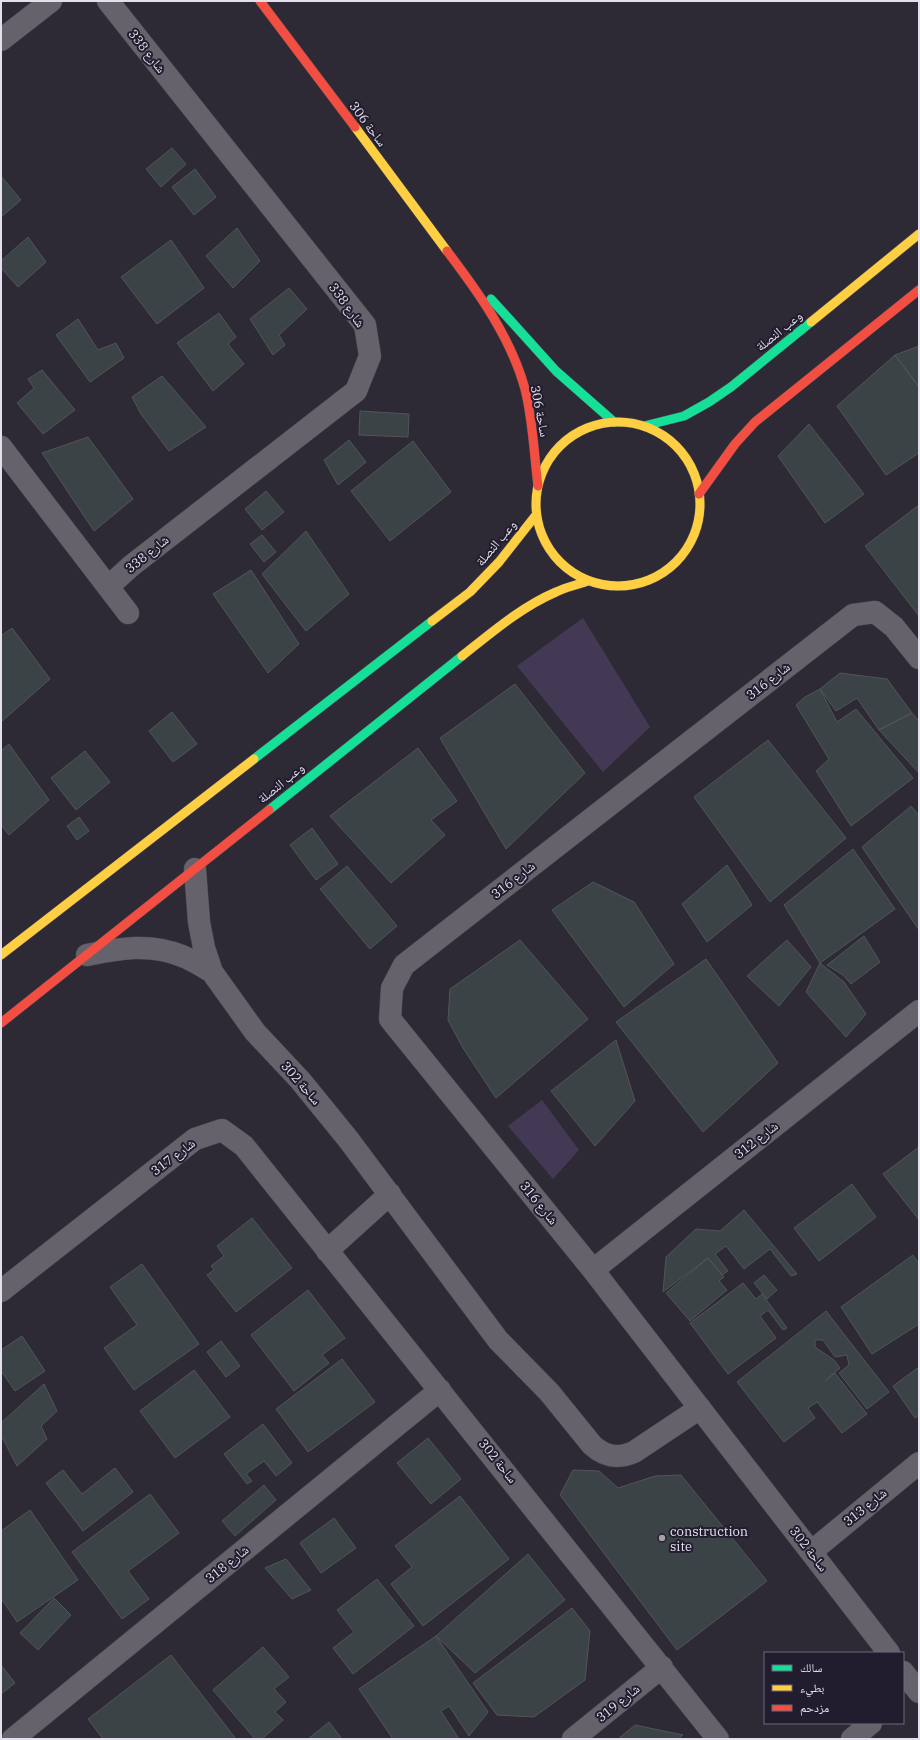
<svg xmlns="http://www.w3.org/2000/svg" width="920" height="1740" viewBox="0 0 920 1740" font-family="'IBM Plex Serif','Noto Naskh Arabic',serif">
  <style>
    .green { fill: #433955 }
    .building { fill: #3c4346; stroke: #515558 }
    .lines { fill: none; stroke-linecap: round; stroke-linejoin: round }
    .street-casing { stroke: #47454e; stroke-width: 23 }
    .fast-casing { stroke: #47454e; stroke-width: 10 }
    .slow-casing { stroke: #47454e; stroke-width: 10 }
    .jam-casing { stroke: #47454e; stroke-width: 10 }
    .street { stroke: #65626b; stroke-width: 22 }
    .fast { stroke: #16e098; stroke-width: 9 }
    .slow { stroke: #ffcf43; stroke-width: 9 }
    .jam { stroke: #f24e42; stroke-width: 9 }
    .poi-dot { fill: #a3a0ac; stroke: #221c2f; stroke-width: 1.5 }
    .labels { text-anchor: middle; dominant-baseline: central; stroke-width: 4; stroke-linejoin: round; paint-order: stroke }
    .street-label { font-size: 13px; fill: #e3dfec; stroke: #221c2f }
    .poi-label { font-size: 13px; fill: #e3dfec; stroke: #221c2f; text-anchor: start }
  </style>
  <rect width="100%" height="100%" fill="#2d2a35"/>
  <path class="green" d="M583,618L650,727L603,772L517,666Z
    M542,1100L579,1150L553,1179L508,1126Z"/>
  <path class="building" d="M172,148L186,164L161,187L146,169Z
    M195,169L216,197L194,215L172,187Z
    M1,176L21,200L1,217Z
    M237,228L260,261L233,288L206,256Z
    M28,237L46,262L18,287L1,268V261Z
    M171,240L204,288L157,324L121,277Z
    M289,288L307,309L279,335L285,345L273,355L250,319Z
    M219,313L236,337L228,344L244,364L213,391L177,343Z
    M78,319L98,350L116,343L124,358L90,382L56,335Z
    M919,346V387L895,355Z
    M895,355L919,387V453L886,475L837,406Z
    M42,370L75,410L43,434L17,403L34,388L28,379Z
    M162,376L206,427L169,451L141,414L132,397Z
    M360,411L409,414L408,437L359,435Z
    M809,424L864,494L825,523L778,456Z
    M88,437L133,499L94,531L42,453Z
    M349,440L366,462L338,485L324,460Z
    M413,441L451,492L390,541L351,491Z
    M266,491L284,512L262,530L245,509Z
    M919,505V616L865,546Z
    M306,531L349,594L306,631L262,574Z
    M262,535L276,552L264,562L250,544Z
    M251,570L299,644L268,673L213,594Z
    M12,628L50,679L1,722V636Z
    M840,673L887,679L912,713L879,730L857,698L836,711L820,689Z
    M515,684L585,773L506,849L440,738Z
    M820,689L837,722L856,709L913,778L851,826L816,771L829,759L796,705L805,697Z
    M172,712L197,744L173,762L149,731Z
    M912,713L919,721V773L879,730Z
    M768,740L846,838L770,902L694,797Z
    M9,744L49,800L9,835L1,825V751Z
    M418,748L457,801L431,820L445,835L391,883L330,816Z
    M85,751L110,782L76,810L51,778Z
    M911,806L919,815V930L862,847Z
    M79,817L89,831L77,840L67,826Z
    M312,828L338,864L316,880L290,845Z
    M853,849L895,909L820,963L784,905Z
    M727,865L752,905L707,942L682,904Z
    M347,866L397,926L370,949L320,889Z
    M593,882L634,902L674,964L624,1007L552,910Z
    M864,936L880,962L851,984L843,975L827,965Z
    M520,940L588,1019L496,1098L463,1048L448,1020L450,989Z
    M787,940L811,967L779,1006L747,976Z
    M706,959L778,1063L703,1132L616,1022Z
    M820,963L844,982L866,1014L846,1037L806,992Z
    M616,1040L635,1101L595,1146L551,1091Z
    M919,1147V1220L883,1174Z
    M852,1184L876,1217L819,1261L794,1228Z
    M744,1210L797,1274L791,1276L770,1249L744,1269L726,1246L715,1254L728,1271L722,1275L708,1258L663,1292L666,1257L696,1229L720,1231Z
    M252,1218L292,1268L236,1312L207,1275L214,1270L211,1266L224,1256L217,1246Z
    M913,1255L919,1264V1324L872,1354L841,1307Z
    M708,1258L724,1277L719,1281L727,1290L690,1321L666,1293Z
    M142,1264L199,1344L134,1390L104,1348L137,1325L110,1287Z
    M764,1275L777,1290L767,1299L754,1283Z
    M743,1283L756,1299L762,1294L787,1328L783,1330L768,1310L760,1316L776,1338L728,1374L690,1323Z
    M308,1290L345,1338L322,1355L329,1363L294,1391L251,1335Z
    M826,1311L889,1392L867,1409L839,1373L849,1365L847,1355L835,1357L823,1340H815V1347L834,1360L840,1368L825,1381L835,1373L867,1414L842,1433L817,1402L808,1408L815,1418L784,1442L737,1382Z
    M22,1336L45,1371L15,1391L1,1371V1350Z
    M221,1341L240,1366L226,1377L207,1352Z
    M342,1359L375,1402L308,1452L276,1409Z
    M919,1367V1415L915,1418L893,1386Z
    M194,1370L230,1417L175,1458L140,1411Z
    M44,1384L57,1411L41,1426L47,1439L17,1466L1,1435V1423Z
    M263,1424L292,1463L276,1476L264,1461L246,1474L252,1481L247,1484L224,1454Z
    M428,1438L461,1479L431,1504L397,1463Z
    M115,1468L133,1492L83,1531L46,1483L63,1470L82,1494Z
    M573,1470L599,1471L618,1488L655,1476L681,1475L767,1581L677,1650L560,1495Z
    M264,1485L276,1500L235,1536L222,1521Z
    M150,1494L179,1533L128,1571L149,1599L122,1619L72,1552Z
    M460,1496L509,1559L423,1626L391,1584L412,1567L395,1546Z
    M30,1510L78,1580L17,1622L1,1598V1531Z
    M334,1518L356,1548L321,1573L300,1543Z
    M528,1554L565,1600L475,1673L436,1636Z
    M286,1559L311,1590L292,1599L265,1568Z
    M377,1579L414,1626L353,1674L333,1648L354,1632L337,1610Z
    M54,1598L71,1615L38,1650L20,1633Z
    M572,1608L590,1631L585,1680L534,1717L497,1715L473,1683Z
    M436,1636L488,1712L469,1736L449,1706L441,1711L459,1739H393L359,1689Z
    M263,1647L289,1677L274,1689L286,1702L275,1712L283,1720L262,1739H255L213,1690Z
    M171,1655L236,1739H103L88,1719Z
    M1,1665L15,1683L1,1694Z
    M329,1722L342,1739H308Z
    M635,1725L683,1735L678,1739H618Z"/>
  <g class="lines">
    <defs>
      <path id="street" d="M108,1L365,325L370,356L356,391L131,566L108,587
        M1,40L51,1
        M1,447L128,613
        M195,869L199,922L204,948L212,972L255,1032L300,1080L348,1139L498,1340L549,1392L592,1445C605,1457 618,1459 634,1452L700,1408
        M87,955C120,948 151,943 182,956C193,960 203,967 212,972
        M327,1251L390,1194
        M593,1270L919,1011
        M1,1291L195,1139L222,1130L244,1146L718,1739
        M811,1552L919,1463
        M889,1653L593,1270L390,1019L392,988L404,965L853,615L875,612L894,627L919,658
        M903,1672L919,1692
        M13,1739L440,1390
        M573,1739L662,1667
        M852,1739L871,1723"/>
      <path id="fast" d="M491,299L556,371L614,422
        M644,426L684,416L709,402L731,387L811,322
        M254,759L432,621
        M269,810L462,656"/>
      <path id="slow" d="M355,127L447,251
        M811,322L919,234
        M536 504a82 82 0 1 1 164 0a82 82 0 1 1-164 0Z
        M432,621L470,592L499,562L536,515
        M462,656C491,633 521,607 556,592C566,587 577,585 588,581
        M1,955L254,759"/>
      <path id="jam" d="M260,1L355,127
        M447,251C479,293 511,338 525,389C533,421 534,454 538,486
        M699,494L735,444L755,422L919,290
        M1,1023L269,810"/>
    </defs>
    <use href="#street" class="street-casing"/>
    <use href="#fast" class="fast-casing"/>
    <use href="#slow" class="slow-casing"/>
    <use href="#jam" class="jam-casing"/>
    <use href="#street" class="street"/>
    <use href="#fast" class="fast"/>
    <use href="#slow" class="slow"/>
    <use href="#jam" class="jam"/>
  </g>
  <circle class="poi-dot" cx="662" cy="1538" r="4"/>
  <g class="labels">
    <g class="street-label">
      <text transform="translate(147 51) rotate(52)">شارع 338</text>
      <text transform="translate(368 124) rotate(53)">ساحة 306</text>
      <text transform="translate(347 305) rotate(54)">شارع 338</text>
      <text transform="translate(779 331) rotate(-39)">وعب النصلة</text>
      <text transform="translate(540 411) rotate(79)">ساحة 306</text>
      <text transform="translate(496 543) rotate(-50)">وعب النصلة</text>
      <text transform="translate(147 554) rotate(-39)">شارع 338</text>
      <text transform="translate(768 681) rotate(-38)">شارع 316</text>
      <text transform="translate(281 783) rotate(-39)">وعب النصلة</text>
      <text transform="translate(513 880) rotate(-38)">شارع 316</text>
      <text transform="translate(301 1083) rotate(49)">ساحة 302</text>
      <text transform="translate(756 1140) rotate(-38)">شارع 312</text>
      <text transform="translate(173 1157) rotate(-37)">شارع 317</text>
      <text transform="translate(539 1203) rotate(51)">شارع 316</text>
      <text transform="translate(498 1461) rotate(51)">ساحة 302</text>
      <text transform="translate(865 1507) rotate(-39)">شارع 313</text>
      <text transform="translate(809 1549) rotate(52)">ساحة 302</text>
      <text transform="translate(227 1564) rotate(-39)">شارع 318</text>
      <text transform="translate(618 1703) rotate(-39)">شارع 319</text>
    </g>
    <g class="poi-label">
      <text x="670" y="1531">construction<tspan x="670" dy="15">site</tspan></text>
    </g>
  </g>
  <rect width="920" height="1740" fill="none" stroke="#e3dfec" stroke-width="4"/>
  <rect x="764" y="1652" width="140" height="72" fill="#221c2f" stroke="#6f6a7b"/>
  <rect x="772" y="1665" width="20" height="6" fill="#16e098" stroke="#6f6a7b"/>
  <text x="800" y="1672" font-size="12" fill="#e3dfec">سالك</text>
  <rect x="772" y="1685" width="20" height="6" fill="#ffcf43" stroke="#6f6a7b"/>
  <text x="800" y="1692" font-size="12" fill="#e3dfec">بطيء</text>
  <rect x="772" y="1705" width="20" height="6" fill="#f24e42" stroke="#6f6a7b"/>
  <text x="800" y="1712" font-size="12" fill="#e3dfec">مزدحم</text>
</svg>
